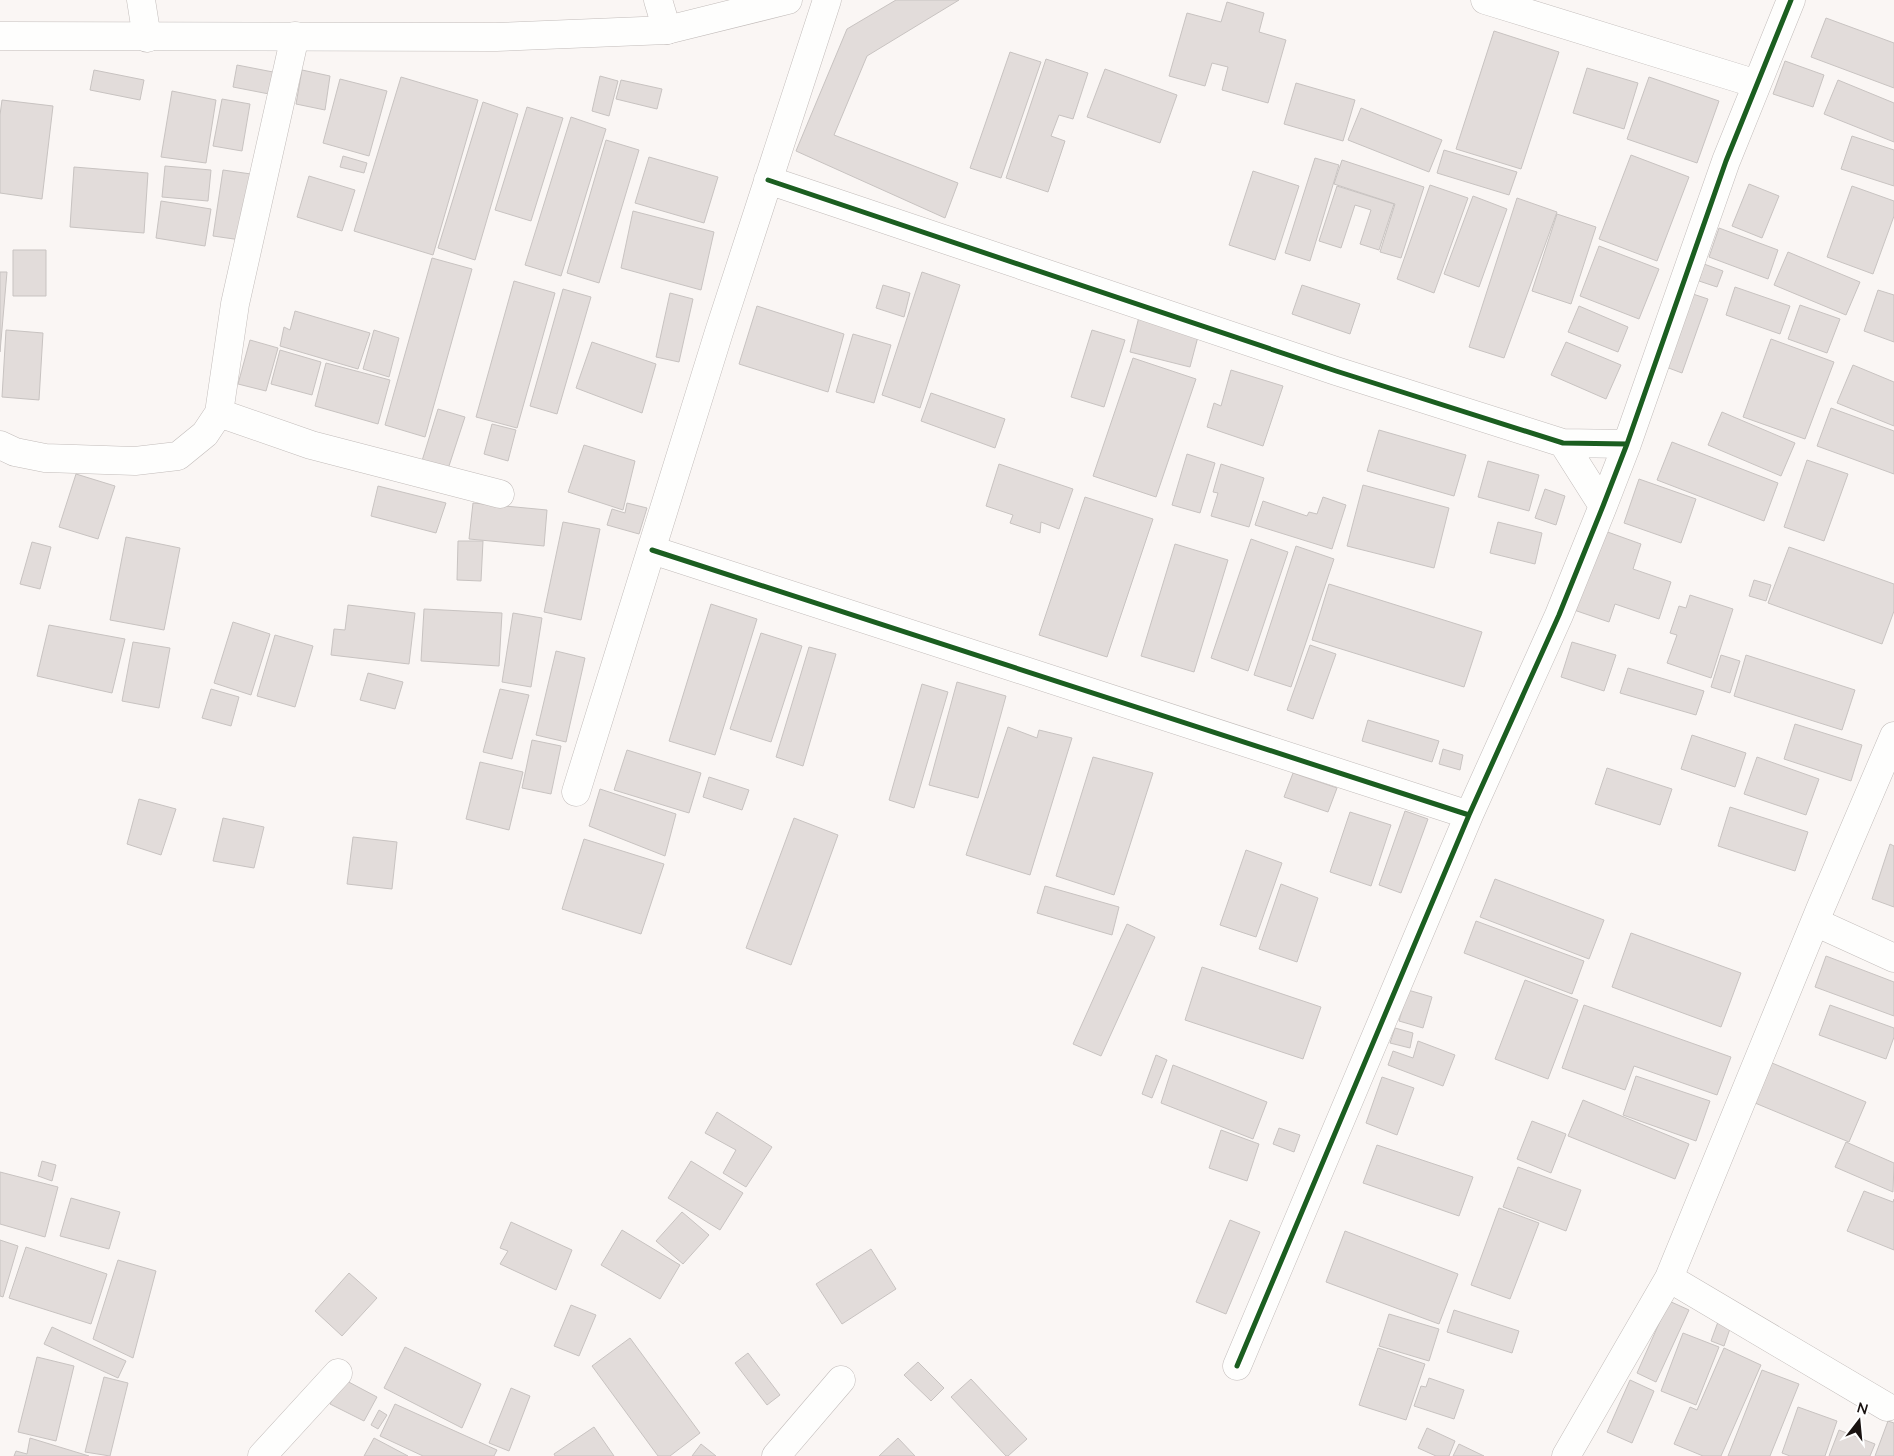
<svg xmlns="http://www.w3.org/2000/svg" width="1894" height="1456" viewBox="0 0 1894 1456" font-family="Lato,sans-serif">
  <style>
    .building { fill: #e2dcda; stroke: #c8c3c1 }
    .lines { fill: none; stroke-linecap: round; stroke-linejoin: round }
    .street-casing { stroke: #c2bcba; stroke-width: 29 }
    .secondary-casing { stroke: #c2bcba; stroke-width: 29 }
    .street { stroke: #fefefd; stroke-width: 28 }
    .secondary { stroke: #fefefd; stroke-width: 28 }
    .cycleway-casing { stroke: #fff; stroke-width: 8 }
    .cycleway { stroke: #1b5e20; stroke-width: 5 }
  </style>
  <rect width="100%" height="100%" fill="#faf6f4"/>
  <path class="building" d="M896,0H959L867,56L834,135L958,183L945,218L796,151L847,29Z
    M1227,2L1264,13L1259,32L1286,40L1268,103L1222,90L1228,67L1212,63L1205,86L1169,76L1187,13L1221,22Z
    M1826,18L1894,43V88L1811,57Z
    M1494,31L1559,52L1521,169L1456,149Z
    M1010,52L1041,62L1001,178L970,168Z
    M1046,59L1088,73L1073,119L1059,115L1051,136L1065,141L1048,192L1006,178Z
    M1785,61L1824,75L1813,107L1773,94Z
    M237,65L273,72L269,94L233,87Z
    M1587,68L1638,83L1624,129L1573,113Z
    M1105,69L1177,95L1160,143L1087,117Z
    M94,70L144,80L140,100L90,90Z
    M302,70L330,76L325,110L296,104Z
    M600,76L618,81L609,116L592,111Z
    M401,77L478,100L433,255L354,231Z
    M1649,77L1719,101L1697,163L1627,139Z
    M340,79L387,91L369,156L323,143Z
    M621,80L662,89L657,109L616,99Z
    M1838,80L1894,103V142L1824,114Z
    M1296,83L1355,100L1343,141L1284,124Z
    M172,91L216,100L206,163L161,157Z
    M222,99L250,104L242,151L213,146Z
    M2,100L53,106L42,199L0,193V115Z
    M483,102L518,114L475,260L438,248Z
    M527,107L563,118L531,221L495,210Z
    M1361,108L1442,140L1429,172L1348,140Z
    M571,117L606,129L561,276L525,265Z
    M1852,136L1894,150V186L1841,169Z
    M606,140L639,150L599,283L567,273Z
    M1444,150L1517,172L1509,195L1437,173Z
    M1631,155L1689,177L1657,261L1599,239Z
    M343,156L367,163L364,173L340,167Z
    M649,157L718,177L704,223L635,203Z
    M1315,158L1339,165L1310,261L1285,253Z
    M1342,160L1424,187L1401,258L1380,252L1395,204L1334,184Z
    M165,166L211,170L208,201L162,197Z
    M74,167L148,173L144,233L70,227Z
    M223,170L251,174L241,240L213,236Z
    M1253,171L1299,186L1275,260L1229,245Z
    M309,176L355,190L342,231L297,217Z
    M1749,184L1779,196L1762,238L1732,226Z
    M1430,185L1468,198L1434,293L1397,279Z
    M1337,186L1394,204L1379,250L1360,244L1371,210L1355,205L1341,248L1319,241Z
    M1852,186L1894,201V216L1873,274L1827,257Z
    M1473,196L1507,209L1479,287L1444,274Z
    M1517,198L1557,212L1504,358L1469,347Z
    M161,201L211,209L205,246L156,238Z
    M633,211L714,232L701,290L621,268Z
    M1557,214L1596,227L1571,304L1532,291Z
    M1719,228L1778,250L1768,279L1709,257Z
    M1599,246L1659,269L1639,319L1580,296Z
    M13,250H46V296H13Z
    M1788,252L1860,282L1846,315L1774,285Z
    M432,258L472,269L425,437L385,425Z
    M1704,264L1723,271L1717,287L1699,281Z
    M0,272H7L0,352Z
    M922,272L960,285L920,408L882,395Z
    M514,281L555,293L517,428L476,417Z
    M883,285L910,293L904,317L876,308Z
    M1302,285L1360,304L1350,334L1292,314Z
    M1735,287L1790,306L1780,334L1726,315Z
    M563,289L591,297L557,414L530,406Z
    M1878,290L1894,295V342L1864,331Z
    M1684,291L1708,299L1682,373L1658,364Z
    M670,293L693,299L679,362L656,357Z
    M1800,305L1840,319L1827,353L1788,339Z
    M757,306L844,334L828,392L739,364Z
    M1579,306L1628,327L1618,352L1568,332Z
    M295,311L370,333L358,369L280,346L284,327L290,330Z
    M1140,313L1200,329L1190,367L1130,352Z
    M6,330L43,333L39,400L2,397Z
    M374,330L399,338L389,377L363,369Z
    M1092,330L1125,340L1104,407L1071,397Z
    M853,334L891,345L874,403L836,392Z
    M1771,339L1834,362L1805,439L1743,417Z
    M250,340L278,348L266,391L238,384Z
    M592,342L656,364L642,413L576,388Z
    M1566,342L1621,365L1606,399L1551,375Z
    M280,350L321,362L312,395L271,384Z
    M1133,358L1196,379L1156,497L1093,476Z
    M326,363L390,380L378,424L315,406Z
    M1853,365L1894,382V426L1837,403Z
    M1231,370L1283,386L1263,446L1207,427L1214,403L1221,406Z
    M931,393L1005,419L995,448L921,421Z
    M1831,408L1894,431V474L1817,446Z
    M438,409L465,417L447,472L421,464Z
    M1722,412L1795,443L1781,476L1708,445Z
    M492,424L516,430L508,461L484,454Z
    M1379,430L1466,455L1454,496L1367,471Z
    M1672,442L1778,483L1764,521L1657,480Z
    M584,445L635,461L623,510L568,492Z
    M1187,454L1215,463L1200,513L1172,505Z
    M1807,460L1848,474L1824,541L1784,527Z
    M1488,461L1539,475L1529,511L1478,497Z
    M999,464L1073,489L1059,529L1041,522L1040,533L1010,523L1013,515L986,506Z
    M1221,464L1264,478L1249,527L1211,516L1218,493L1213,492Z
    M76,474L115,486L98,539L59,527Z
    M1639,479L1696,499L1681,543L1624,523Z
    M1363,485L1449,508L1434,568L1347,546Z
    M378,486L446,503L436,533L371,516Z
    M1545,489L1565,496L1556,525L1535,518Z
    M1085,497L1153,519L1107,657L1039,635Z
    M1323,497L1346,505L1332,549L1255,525L1263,501L1307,516L1309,512L1317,514Z
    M473,503L547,510L544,546L469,539Z
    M627,503L647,508L639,534L607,525L612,509L625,513Z
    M563,522L600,529L581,620L544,612Z
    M1498,522L1542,533L1535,564L1490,553Z
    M1602,530L1641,544L1633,569L1671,582L1659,619L1615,604L1609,622L1574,610Z
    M126,537L180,548L164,630L110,620Z
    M1251,539L1288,552L1248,671L1211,658Z
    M458,541H483L481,581L457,580Z
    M32,542L51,547L40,589L20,584Z
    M1175,544L1228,560L1194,672L1141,656Z
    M1296,546L1334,559L1291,687L1254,675Z
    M1789,547L1894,584V611L1882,644L1768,603Z
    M1754,580L1771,585L1766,601L1749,596Z
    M1329,584L1482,632L1464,687L1312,640Z
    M1690,595L1733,609L1711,678L1667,663L1677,635L1670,633L1679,606L1686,608Z
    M711,604L757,619L715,755L669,741Z
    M348,605L415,613L409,664L331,655L334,629L345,630Z
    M424,609L502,613L499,666L421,661Z
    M513,613L542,618L531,687L502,682Z
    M233,622L270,634L251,695L214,683Z
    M49,625L125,639L112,693L37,676Z
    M761,633L802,646L771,742L730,729Z
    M275,635L313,646L295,707L257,696Z
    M133,642L170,648L159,708L122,701Z
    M1572,642L1616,655L1604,691L1561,677Z
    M1310,645L1336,654L1313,719L1287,710Z
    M809,647L836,654L803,766L776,757Z
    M556,651L585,658L566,742L536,735Z
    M1721,655L1740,661L1730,693L1711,687Z
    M1746,655L1855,690L1842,730L1734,696Z
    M1628,668L1704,691L1696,715L1620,693Z
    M368,673L403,682L395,709L360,700Z
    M957,682L1006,696L978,798L929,785Z
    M922,684L948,692L914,808L889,800Z
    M211,689L239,697L231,726L202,718Z
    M500,689L529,695L512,759L483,752Z
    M1368,720L1439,741L1432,762L1362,741Z
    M1795,724L1862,745L1851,781L1784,759Z
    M1008,727L1037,738L1039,730L1072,738L1030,875L966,855Z
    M1692,735L1746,753L1735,787L1681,769Z
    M532,740L561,746L551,794L522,788Z
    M1443,749L1463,755L1460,770L1439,764Z
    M627,750L701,773L689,813L614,790Z
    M1093,757L1153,773L1114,895L1056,876Z
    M1757,757L1819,779L1806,815L1744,794Z
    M480,762L523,772L509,830L466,819Z
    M1607,768L1672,789L1660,825L1595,804Z
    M1293,773L1337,788L1328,812L1284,797Z
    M709,777L749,790L742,810L703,797Z
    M600,789L676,814L665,856L589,826Z
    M139,799L176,809L161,855L127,844Z
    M1730,807L1808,832L1795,871L1718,846Z
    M1405,811L1428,819L1401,893L1379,885Z
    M1350,812L1391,825L1371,886L1330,872Z
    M223,818L264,827L254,868L213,861Z
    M794,818L838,835L791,965L746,948Z
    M353,837L397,842L392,889L347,884Z
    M584,839L664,864L641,934L562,909Z
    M1890,844L1894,846V907L1872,899Z
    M1246,850L1282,863L1256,937L1220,925Z
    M1495,879L1604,920L1589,959L1480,917Z
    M1281,884L1318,898L1297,962L1259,949Z
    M1045,886L1119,907L1112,935L1037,913Z
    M1476,921L1584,961L1572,994L1464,953Z
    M1127,924L1155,937L1101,1056L1073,1044Z
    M1631,933L1741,973L1721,1027L1612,987Z
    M1826,956L1894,982V1016L1815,987Z
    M1202,967L1321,1007L1303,1059L1185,1020Z
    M1525,980L1578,1000L1548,1079L1495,1059Z
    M1408,990L1432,997L1423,1028L1399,1021Z
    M1584,1005L1731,1057L1717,1095L1634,1066L1625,1090L1562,1068Z
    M1830,1005L1894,1028V1037L1886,1059L1819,1035Z
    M1395,1028L1413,1033L1410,1048L1390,1043Z
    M1418,1041L1455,1055L1443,1086L1388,1065L1393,1051L1413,1058Z
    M1156,1055L1167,1060L1152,1098L1142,1094Z
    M1772,1063L1866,1102L1849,1142L1755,1103Z
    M1173,1065L1267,1102L1253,1139L1161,1103Z
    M1636,1076L1710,1101L1696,1141L1623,1115Z
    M1382,1077L1414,1088L1397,1135L1366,1123Z
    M1583,1100L1689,1144L1675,1179L1568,1136Z
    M717,1112L772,1147L746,1187L723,1173L736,1150L705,1133Z
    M1532,1121L1566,1134L1551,1173L1517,1159Z
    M1279,1128L1300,1135L1294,1152L1273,1144Z
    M1221,1130L1259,1144L1247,1181L1209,1168Z
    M1846,1142L1894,1163L1893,1192L1835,1167Z
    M1377,1145L1473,1177L1459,1216L1363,1183Z
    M42,1161L56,1165L52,1181L38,1176Z
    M691,1161L743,1193L720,1230L668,1198Z
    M1518,1167L1581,1190L1566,1231L1503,1207Z
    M0,1172L58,1187L45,1237L0,1224Z
    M1864,1191L1893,1202L1894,1199V1250L1847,1231Z
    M71,1198L120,1212L109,1249L60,1236Z
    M1499,1208L1539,1223L1510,1299L1471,1285Z
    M682,1212L709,1235L683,1264L656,1241Z
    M1230,1220L1260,1232L1226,1314L1196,1302Z
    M511,1222L572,1250L556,1290L500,1264L508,1251L500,1248Z
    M622,1230L680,1265L660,1299L601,1265Z
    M1345,1231L1458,1274L1439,1324L1326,1282Z
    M0,1240L18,1246L3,1297L0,1296Z
    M26,1247L107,1274L91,1324L9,1298Z
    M871,1249L896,1289L842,1324L816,1284Z
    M118,1260L156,1271L133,1358L93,1339Z
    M349,1273L377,1298L342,1336L315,1311Z
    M1669,1301L1689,1310L1656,1382L1637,1373Z
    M571,1305L596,1315L579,1356L554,1346Z
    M1454,1310L1519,1331L1512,1353L1447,1332Z
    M1389,1314L1439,1329L1429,1361L1379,1346Z
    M1719,1319L1732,1323L1724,1346L1711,1341Z
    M52,1327L126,1361L118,1378L44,1344Z
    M1683,1333L1719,1347L1696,1405L1661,1391Z
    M630,1338L700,1433L670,1456H658L592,1366Z
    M405,1347L481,1384L462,1428L384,1388Z
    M1378,1348L1425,1364L1406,1420L1359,1405Z
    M1724,1348L1761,1365L1721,1456H1703L1674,1444L1690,1407L1697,1410Z
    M748,1353L780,1395L767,1405L735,1363Z
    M37,1357L74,1366L56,1441L18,1432Z
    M918,1362L944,1388L931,1401L904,1375Z
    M1762,1370L1799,1384L1770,1456H1728Z
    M104,1377L128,1383L110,1456L85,1452Z
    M1429,1378L1464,1390L1454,1419L1414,1406L1421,1386L1426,1387Z
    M343,1379L377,1397L364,1421L330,1404Z
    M971,1379L1027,1439L1008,1456H1006L951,1397Z
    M1630,1380L1654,1391L1632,1443L1607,1432Z
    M511,1388L530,1396L509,1451L489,1443Z
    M395,1404L497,1450L494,1456H423L380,1436Z
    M1798,1407L1837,1421L1825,1456H1790L1782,1453Z
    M379,1410L387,1415L378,1429L371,1425Z
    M1888,1421L1894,1423V1456H1875Z
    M594,1427L614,1456H555L554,1454Z
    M1427,1428L1455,1441L1449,1456H1436L1418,1448Z
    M1839,1430L1875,1444L1870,1456H1829Z
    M30,1438L89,1456H14L16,1451L27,1454Z
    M374,1438L408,1456H364Z
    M898,1438L915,1456H879Z
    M701,1444L716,1456H692Z
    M1459,1444L1484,1456H1453Z"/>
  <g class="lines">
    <defs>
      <path id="street" d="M141,0L147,38
        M658,0L667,30
        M1485,0L1757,84
        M768,180L1336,371L1563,443L1627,444
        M219,413L311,445L500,494
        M1563,443L1603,506
        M0,445L15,452L45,458L135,461L178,456L205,434L219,413L235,304L295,36
        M652,550L1469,815
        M576,792L719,332L827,0
        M1815,922L1894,958
        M1669,1278L1821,907L1894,736
        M1237,1366L1469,815L1559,615L1603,506L1627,444L1726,161L1791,0
        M262,1456L338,1373
        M776,1456L841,1380
        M1566,1456L1669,1278L1887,1407"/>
      <path id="secondary" d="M0,36L496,37L667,30L788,0"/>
    </defs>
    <use href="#street" class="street-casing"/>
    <use href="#secondary" class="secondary-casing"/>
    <use href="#street" class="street"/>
    <use href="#secondary" class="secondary"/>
    <defs>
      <path id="cycleway" d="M768,180L1336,371L1563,443L1627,444
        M652,550L1469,815
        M1237,1366L1469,815L1559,615L1603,506L1627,444L1726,161L1791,0"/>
    </defs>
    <use href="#cycleway" class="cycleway-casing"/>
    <use href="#cycleway" class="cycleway"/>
  </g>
  <g transform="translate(1859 1421) rotate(16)" stroke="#ffffff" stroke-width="4" paint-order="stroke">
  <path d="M0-4L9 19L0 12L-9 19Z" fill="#191210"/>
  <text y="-8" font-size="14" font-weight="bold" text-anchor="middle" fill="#191210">N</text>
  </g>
</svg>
